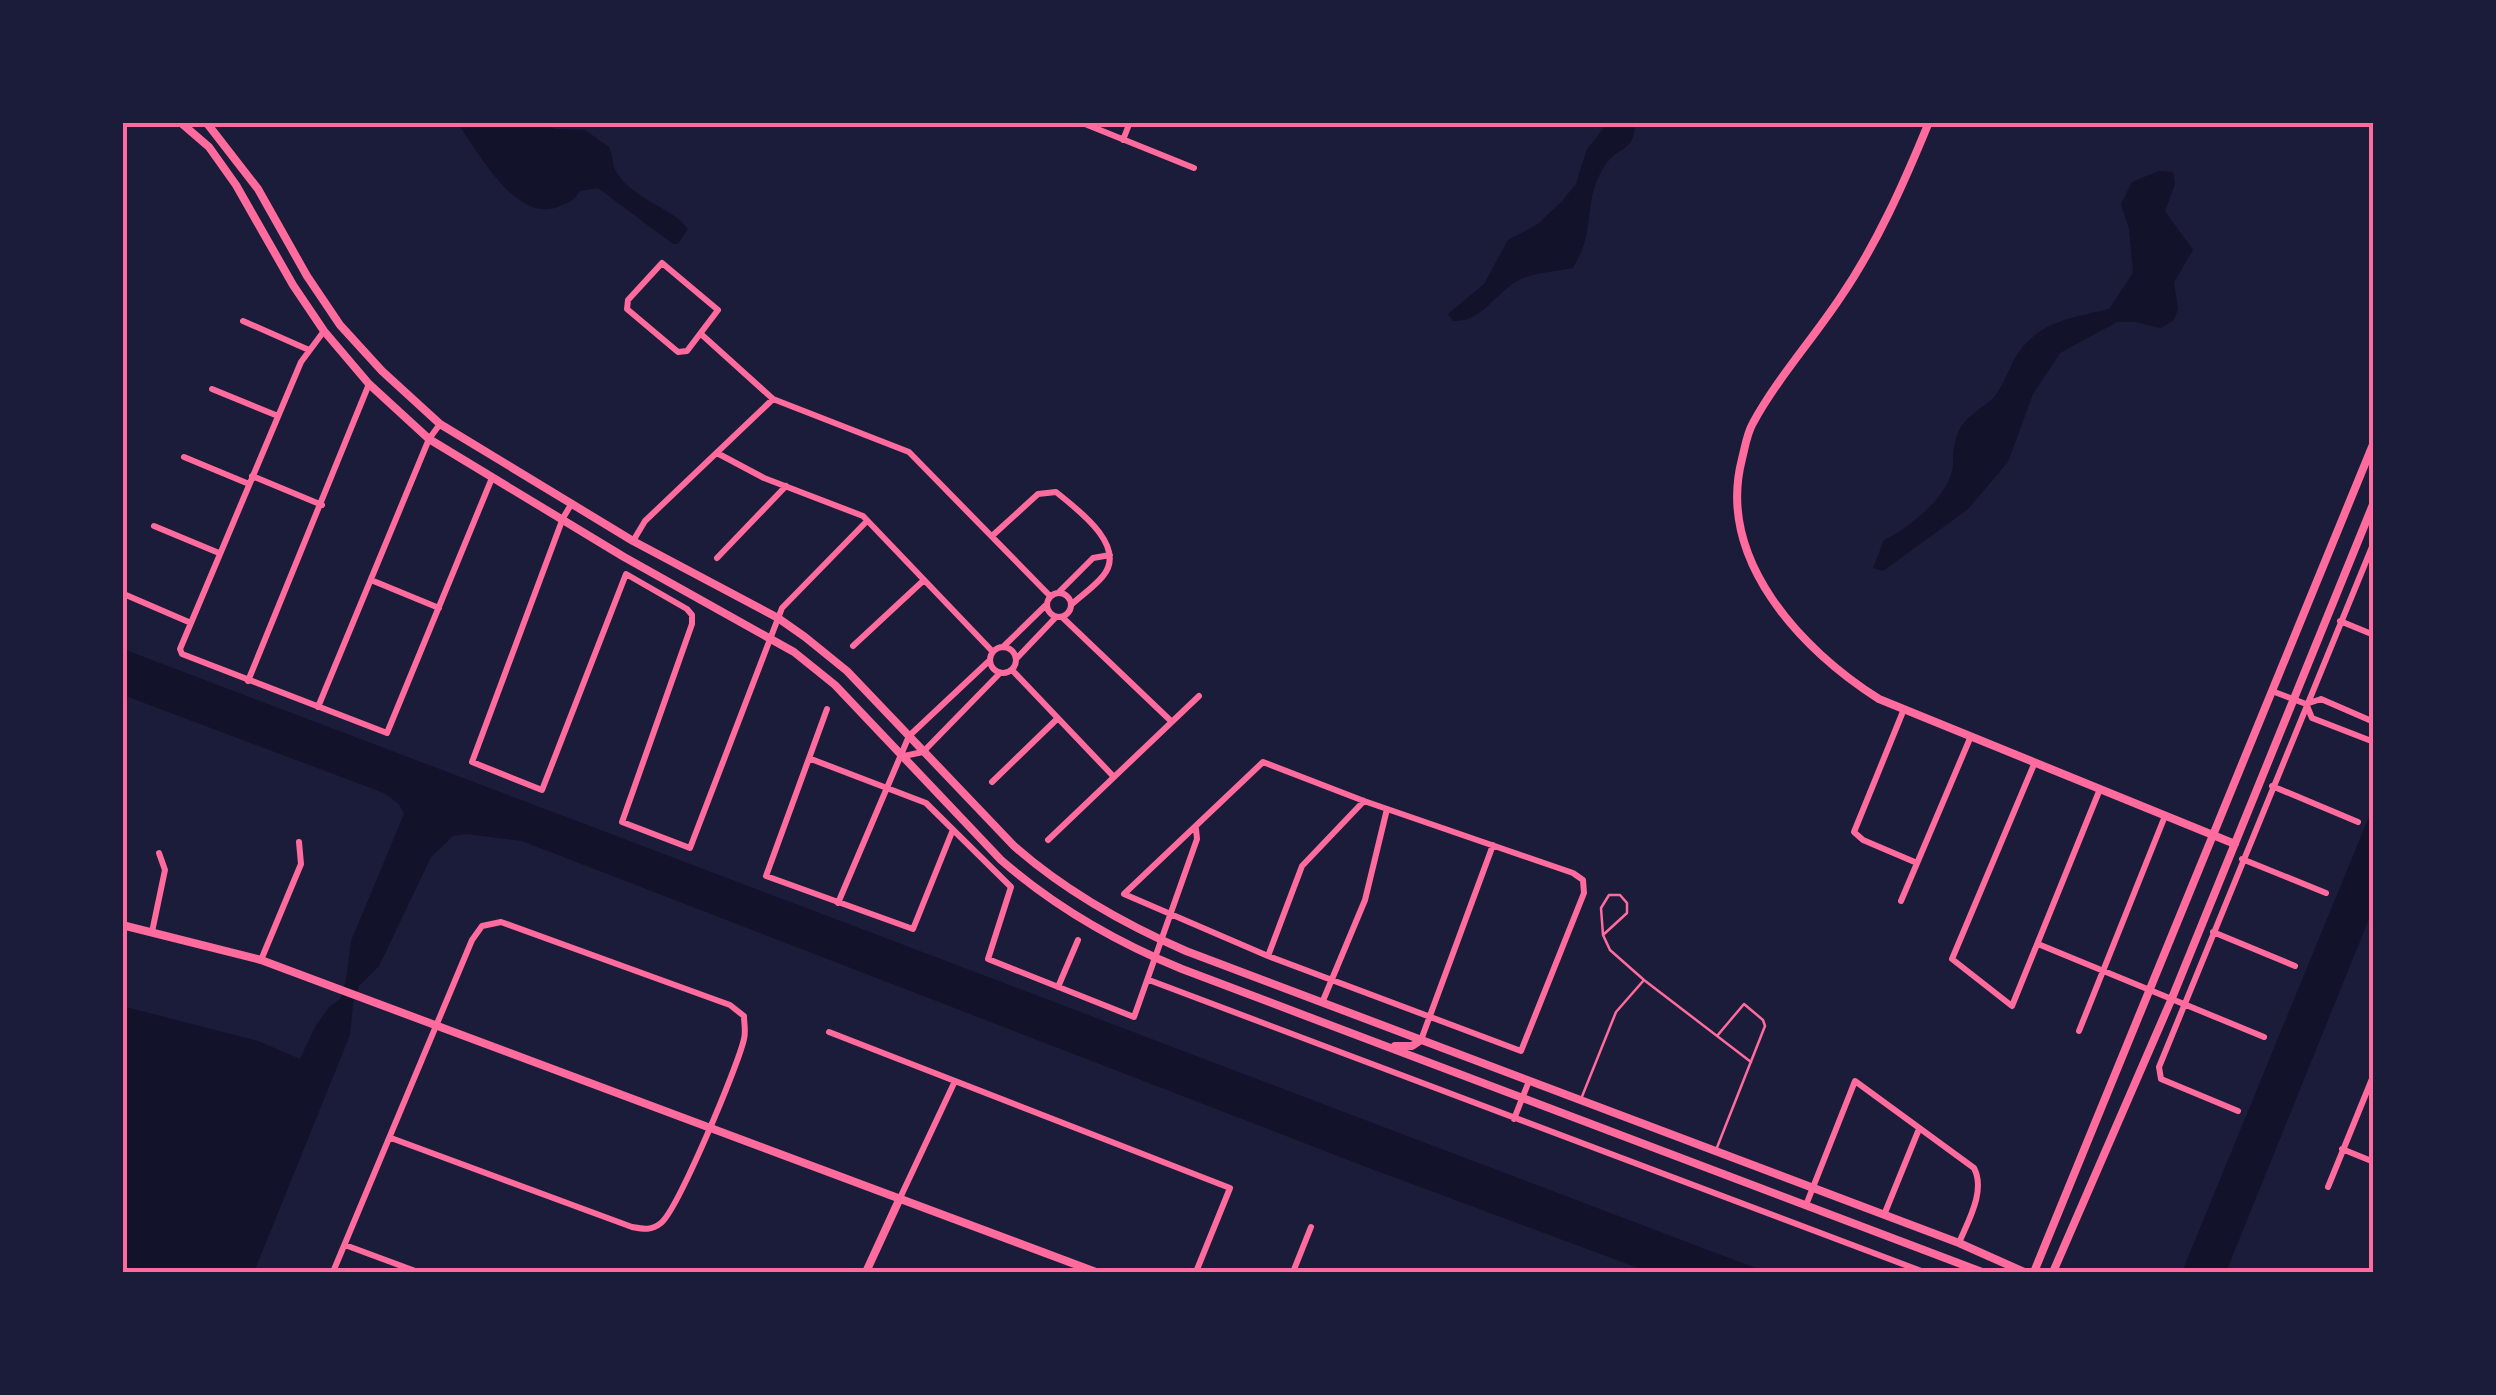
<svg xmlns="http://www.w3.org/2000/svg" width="2496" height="1395" viewBox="0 0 2496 1395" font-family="'PT Sans Narrow',sans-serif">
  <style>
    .water { fill: #12122b }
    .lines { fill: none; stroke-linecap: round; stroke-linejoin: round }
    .service { stroke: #ff6b9d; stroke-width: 2.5 }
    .minor { stroke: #ff6b9d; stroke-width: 6 }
    .tertiary { stroke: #ff6b9d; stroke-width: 8 }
    .neatline { fill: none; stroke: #ff6b9d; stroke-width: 4 }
  </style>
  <rect width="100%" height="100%" fill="#1b1b3a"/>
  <path class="water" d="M457,123H539L555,129L585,130L609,147C613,155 612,165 616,171C632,200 674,208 688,229L678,244H673L598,188L580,191C574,201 572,201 562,205C518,228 479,152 457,123Z
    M1608,123H1635C1635,152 1618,146 1606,164C1585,194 1593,219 1583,247C1581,254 1576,261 1573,268C1558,271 1541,272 1526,277C1498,286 1486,322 1453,321L1448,314L1484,284L1508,240L1538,224L1562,201L1576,184L1587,149Z
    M2159,171L2173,172L2175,184L2165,211L2193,250L2174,282L2178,309L2174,320L2161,328L2135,322H2117L2060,353L2033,394L2008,462L1968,509L1883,571L1873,568L1884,540C1909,528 1953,494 1953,463C1953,452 1954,438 1961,427C1970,413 1985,407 1995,396C2006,382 2010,363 2021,349C2044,320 2076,317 2109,309L2133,273L2129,229L2121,204L2132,182Z
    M123,649L1766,1272H1649L1369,1168L522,841L466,834L453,836L431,857L379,966L359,986L353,1004L350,1035L254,1272H123L122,1006L258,1041L300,1059L315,1027L329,1007L340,999L346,980L351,941L404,814L399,804L384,793L123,695Z
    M2373,807V909L2226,1272H2182Z"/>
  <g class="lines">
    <path class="service" d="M1603,935L1627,913V903L1620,895H1609L1601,908L1603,935L1610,950L1644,980L1751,1062
      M1581,1099L1616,1012L1644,980
      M1716,1150L1765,1026L1763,1020L1744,1004L1717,1036"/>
    <path class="minor" d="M1080,122L1194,168
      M1123,140L1130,122
      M662,263L718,310L687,351L678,352L627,309L628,300Z
      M243,321L309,350
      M324,331L301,362L180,649L182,654L387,733L492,478
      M701,334L773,399L909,452L1050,596
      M212,389L278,416
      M717,453L764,478L863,516L993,652
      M184,457L249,484
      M252,476L322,505
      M572,503L563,518L472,762L542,790L626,574L687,609L692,615V624L622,822L690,848L782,608L867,521
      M154,526L219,553
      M992,536L1038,494L1056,492C1077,509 1128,546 1103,576C1094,587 1082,595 1072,604
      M633,541L645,521L773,399
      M717,558L786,486
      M371,580L439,608
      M1059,592L1093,558L1110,555
      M1047 605a12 12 0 1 1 24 0a12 12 0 1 1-24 0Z
      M126,595L191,623
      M1062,617L1172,722
      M2340,621L2374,635
      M853,646L924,580
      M1003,647L1046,605
      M990 660a13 13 0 1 1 26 0a13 13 0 1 1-26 0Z
      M1017,658L1056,617
      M1012,670L1114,777
      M248,681L369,384
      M2272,691L2306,704L2321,699L2374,722
      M2307,706L2312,718L2374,742
      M318,707L429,439L440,424
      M827,709L766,876L913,929L952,832
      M1904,709L1854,832L1863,840L1917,863
      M904,756L923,752L1000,673
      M811,759L926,803L1011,887L988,959L1134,1017L1197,839L1196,829
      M1263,762L1364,801L1573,873L1583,880L1584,893L1521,1051L1268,956L1124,894Z
      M2035,762L1952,959L2012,1006L2100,789
      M992,782L1057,719
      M2272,786L2358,822
      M1048,840L1199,696
      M2242,859L2326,893
      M1901,901L1971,736
      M838,903L909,736L990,660
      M152,932L165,870L159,853
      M2213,932L2295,966
      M2038,944L2264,1037
      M1268,956L1302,866L1364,801
      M261,960L301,864L299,842
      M1149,980L1924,1272
      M1058,987L1078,940
      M1322,1003L1365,900L1387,809
      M2079,1031L2165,816
      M829,1032L1230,1188L1196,1272
      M1421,1040L1493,845
      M2238,1111L2161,1079L2159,1067L2374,542
      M1514,1119L1529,1081
      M2342,1149L2374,1162
      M2328,1187L2374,1074
      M900,1198L955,1081
      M1806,1205L1855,1081L1974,1168C1986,1191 1968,1221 1959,1243
      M1884,1215L1919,1129
      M345,1245L418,1272
      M333,1272L472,940L482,926L501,922L730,1005L744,1016C744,1023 746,1032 744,1039C738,1066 678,1209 661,1223C651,1231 643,1229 632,1227L391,1138
      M1293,1272L1311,1227"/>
    <path class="tertiary" d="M180,122L209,147L236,185L293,285L324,331L369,384L429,439L624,557L794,652L835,685L1001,860C1055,907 1116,942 1182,969L1982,1272
      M206,122L258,189L307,276L340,325L382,371L440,424L633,541L778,618L805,637L847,671L1014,846C1065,891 1124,924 1186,951L1959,1243L2024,1272
      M1929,122C1904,183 1877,244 1840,298C1812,340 1777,379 1753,423C1747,433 1745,447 1742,459C1716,559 1801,650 1879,699L2235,844
      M122,925L261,960L1096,1272
      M1395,1046H1412L1421,1040
      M866,1272L900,1198
      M2034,1272L2374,442
      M2053,1272L2172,998L2374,502"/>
  </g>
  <rect width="2496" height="1395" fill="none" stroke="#1b1b3a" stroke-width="250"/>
  <rect x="125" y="125" width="2246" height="1145" class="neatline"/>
</svg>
